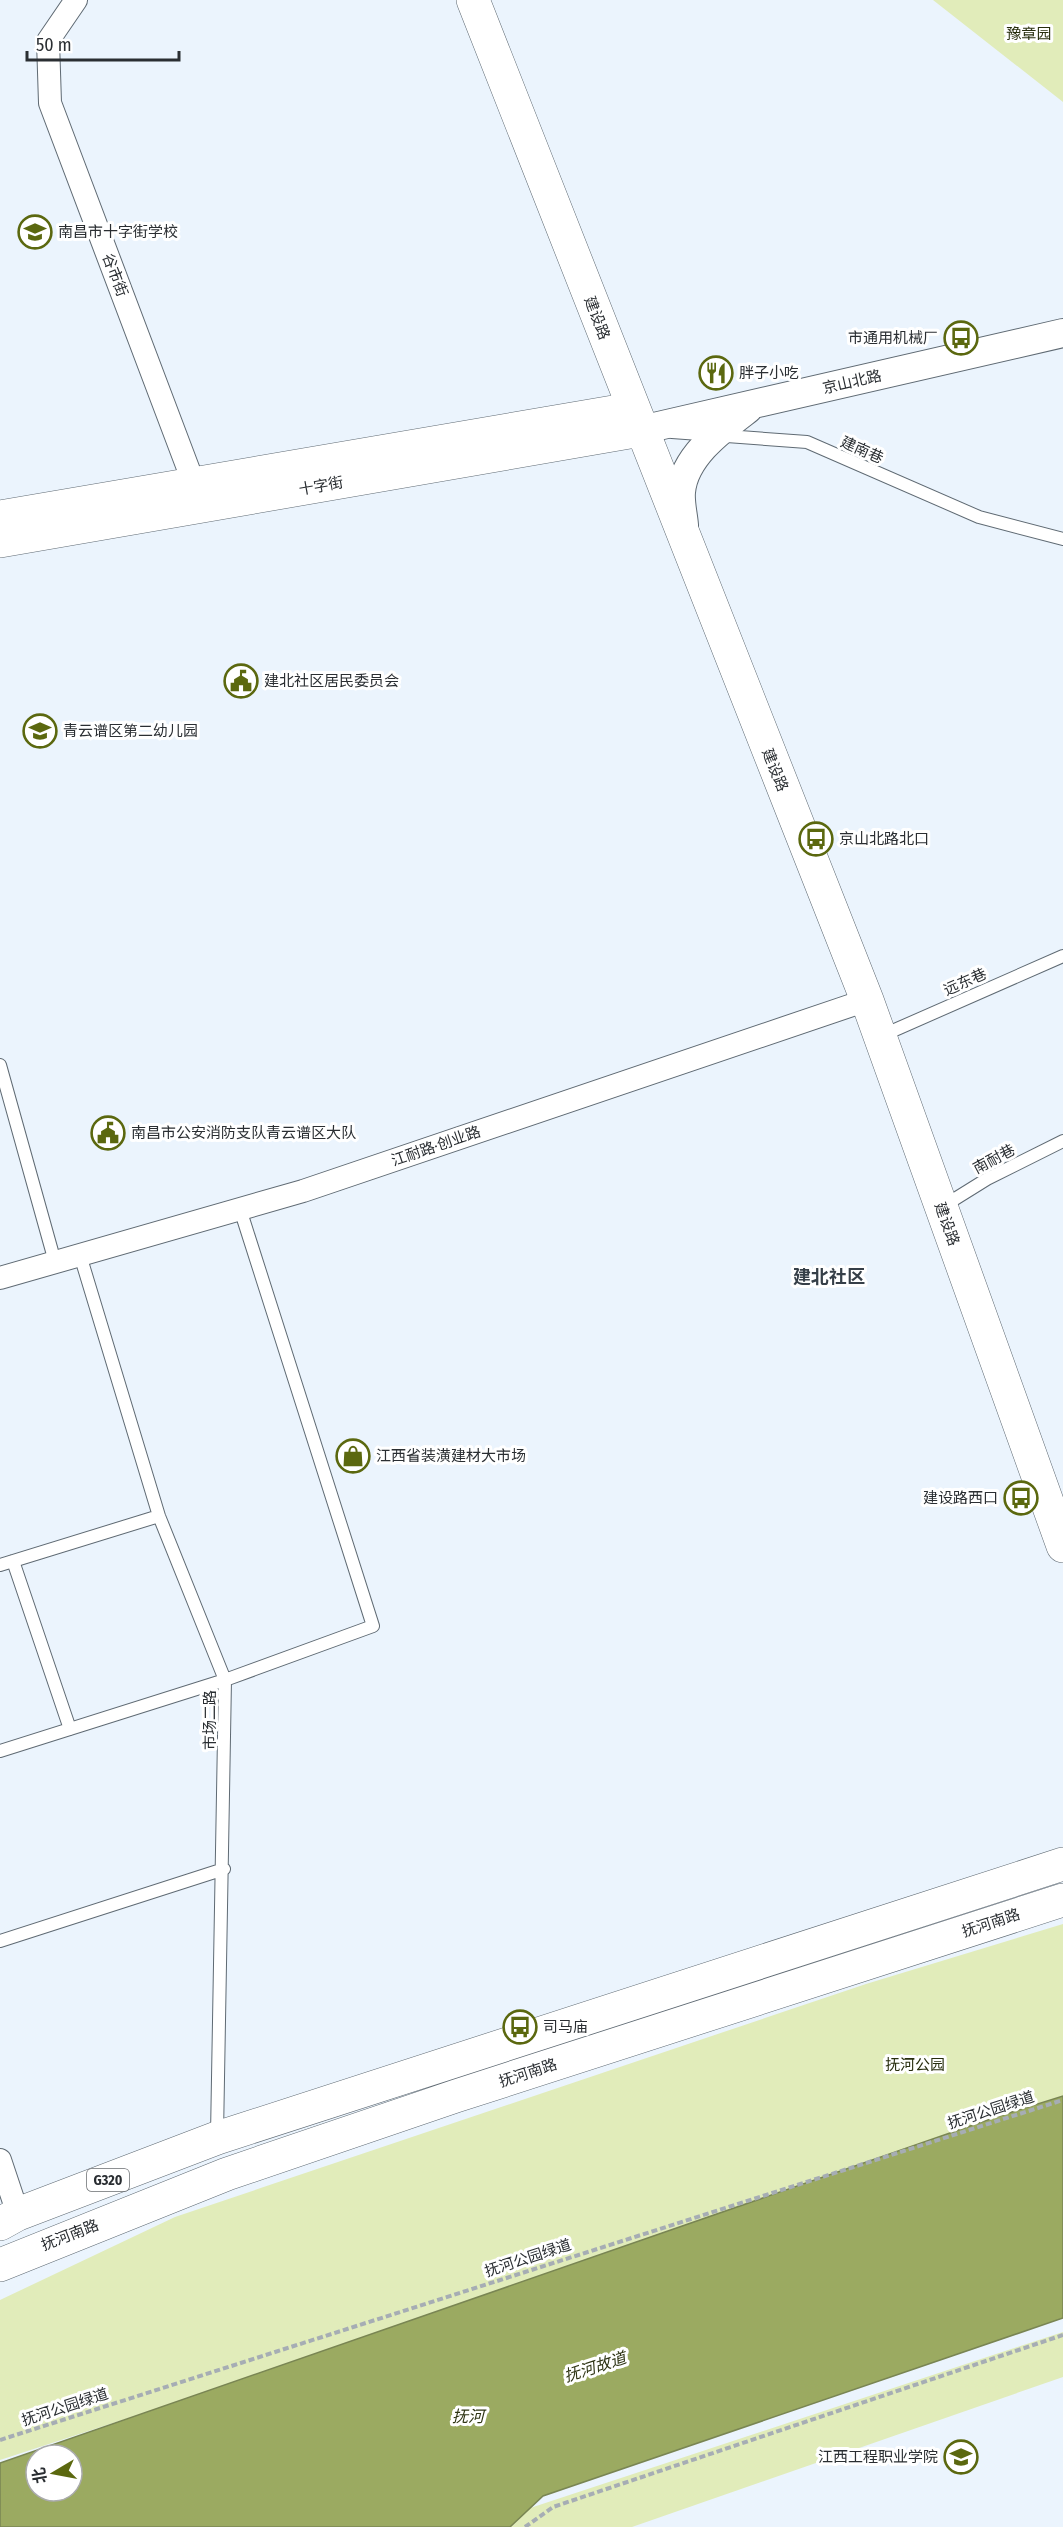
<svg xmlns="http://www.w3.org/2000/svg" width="1063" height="2527" viewBox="0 0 1063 2527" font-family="'Fira Sans Condensed','Noto Sans SC',sans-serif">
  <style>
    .green { fill: #e1ecba }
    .water { fill: #9baa61; stroke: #798553; stroke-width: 1.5; fill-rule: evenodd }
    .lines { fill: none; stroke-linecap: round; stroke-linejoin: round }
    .service-casing { stroke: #5f6a73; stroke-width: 14 }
    .minor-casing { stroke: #5f6a73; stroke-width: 24 }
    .tertiary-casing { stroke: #5f6a73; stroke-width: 30 }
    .secondary-casing { stroke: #5f6a73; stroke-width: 34 }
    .trunk-casing { stroke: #5f6a73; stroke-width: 34 }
    .path { stroke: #a6adb4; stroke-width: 4; stroke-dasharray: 6 3; stroke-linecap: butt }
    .service { stroke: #fff; stroke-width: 12 }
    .minor { stroke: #fff; stroke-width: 22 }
    .tertiary { stroke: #fff; stroke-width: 28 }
    .secondary { stroke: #fff; stroke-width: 33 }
    .trunk { stroke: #fff; stroke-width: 33 }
    .labels { text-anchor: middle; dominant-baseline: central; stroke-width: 6; stroke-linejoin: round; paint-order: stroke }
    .shield { fill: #fff; stroke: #6a6d70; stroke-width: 1.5 }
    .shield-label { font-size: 14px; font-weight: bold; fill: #2a2e32 }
    .park-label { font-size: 15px; fill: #272d0d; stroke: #fff }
    .poi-label { font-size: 15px; fill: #2a2e32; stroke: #fff; text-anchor: start }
    .street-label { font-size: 15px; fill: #2a2e32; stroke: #fff }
    .water-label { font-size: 16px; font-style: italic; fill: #2d3313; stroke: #fff }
    .quarter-label { font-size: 18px; font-weight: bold; fill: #363f48; stroke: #fff }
  </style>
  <rect width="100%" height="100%" fill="#ebf4fd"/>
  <path class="green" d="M933,0H1063V102Z
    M1063,1924V2112L0,2460V2300L175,2217L866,1984Z
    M1063,2332V2377L632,2527H504L512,2514Z"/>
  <path class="water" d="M1063,2096V2318L543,2496L510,2527H0V2463L996,2117ZM36,2455H72V2491H36Z"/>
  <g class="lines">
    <defs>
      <path id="service" d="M672,432L807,442L979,517L1063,539
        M881,1036L1063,956
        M0,1065L55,1262
        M942,1207L987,1179L1063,1141
        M80,1255L159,1516L225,1680L217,2135
        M13,1561L70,1729
        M0,1565L159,1516
        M0,1751L225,1680L373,1626L240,1209
        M0,1941L224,1869"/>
      <path id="minor" d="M76,0L48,41L50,103L194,484
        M0,1278L303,1191L867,1000
        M0,2160L18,2214"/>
      <path id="tertiary" d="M641,430L1063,333
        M684,525C683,514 680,502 681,492C684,456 722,429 748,409"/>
      <path id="secondary" d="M473,0L867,1000L1063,1546
        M0,517L631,409
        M0,541L641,430"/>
      <path id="trunk" d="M0,2224L18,2214L217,2138L1063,1864
        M0,2265L227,2174L456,2096L1063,1900"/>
    </defs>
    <use href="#service" class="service-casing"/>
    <use href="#minor" class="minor-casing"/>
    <use href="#tertiary" class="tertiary-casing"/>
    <use href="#secondary" class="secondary-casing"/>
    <use href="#trunk" class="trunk-casing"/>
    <path class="path" d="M0,2440L1063,2100
      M525,2527L553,2507L1063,2335"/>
    <use href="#service" class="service"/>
    <use href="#minor" class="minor"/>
    <use href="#tertiary" class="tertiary"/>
    <use href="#secondary" class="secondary"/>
    <use href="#trunk" class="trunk"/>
  </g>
  <defs>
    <symbol id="school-ring" viewBox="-11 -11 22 22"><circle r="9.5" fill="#fff" stroke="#5b680f" stroke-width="1.5"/><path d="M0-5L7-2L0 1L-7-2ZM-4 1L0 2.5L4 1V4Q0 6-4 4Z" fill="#5b680f"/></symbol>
    <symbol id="bus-ring" viewBox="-11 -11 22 22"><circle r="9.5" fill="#fff" stroke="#5b680f" stroke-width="1.5"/><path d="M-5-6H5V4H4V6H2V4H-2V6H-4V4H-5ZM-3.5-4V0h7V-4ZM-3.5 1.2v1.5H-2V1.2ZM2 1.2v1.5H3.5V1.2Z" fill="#5b680f"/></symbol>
    <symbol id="restaurant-ring" viewBox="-11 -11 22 22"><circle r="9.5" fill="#fff" stroke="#5b680f" stroke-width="1.5"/><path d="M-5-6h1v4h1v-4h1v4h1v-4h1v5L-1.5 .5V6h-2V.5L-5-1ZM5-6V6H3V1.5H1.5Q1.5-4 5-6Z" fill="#5b680f"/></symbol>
    <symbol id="civic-ring" viewBox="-11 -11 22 22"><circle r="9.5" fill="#fff" stroke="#5b680f" stroke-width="1.5"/><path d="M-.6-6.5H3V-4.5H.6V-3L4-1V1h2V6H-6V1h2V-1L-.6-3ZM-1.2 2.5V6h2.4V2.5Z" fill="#5b680f"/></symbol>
    <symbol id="shop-ring" viewBox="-11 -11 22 22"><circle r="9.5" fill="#fff" stroke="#5b680f" stroke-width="1.5"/><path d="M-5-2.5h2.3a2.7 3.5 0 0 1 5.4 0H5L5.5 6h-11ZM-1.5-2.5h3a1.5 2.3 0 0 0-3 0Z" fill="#5b680f"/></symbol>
    <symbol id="university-ring" viewBox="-11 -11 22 22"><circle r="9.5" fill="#fff" stroke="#5b680f" stroke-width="1.5"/><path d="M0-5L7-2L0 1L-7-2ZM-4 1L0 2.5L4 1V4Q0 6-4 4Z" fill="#5b680f"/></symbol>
  </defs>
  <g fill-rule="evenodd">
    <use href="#school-ring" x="16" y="213" width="38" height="38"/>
    <use href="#bus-ring" x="942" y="319" width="38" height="38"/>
    <use href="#restaurant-ring" x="697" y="354" width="38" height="38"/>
    <use href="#civic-ring" x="222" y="662" width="38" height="38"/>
    <use href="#school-ring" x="21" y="712" width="38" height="38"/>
    <use href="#bus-ring" x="797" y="820" width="38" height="38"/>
    <use href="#civic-ring" x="89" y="1114" width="38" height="38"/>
    <use href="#shop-ring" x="334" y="1437" width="38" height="38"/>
    <use href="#bus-ring" x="1002" y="1479" width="38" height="38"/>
    <use href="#bus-ring" x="501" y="2008" width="38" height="38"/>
    <use href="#university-ring" x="942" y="2438" width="38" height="38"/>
  </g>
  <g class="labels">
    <rect class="shield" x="87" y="2169" width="42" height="22" rx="4.5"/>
    <g class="shield-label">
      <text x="108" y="2180">G320</text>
    </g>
    <g class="park-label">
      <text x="1029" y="34">豫章园</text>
      <text x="915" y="2065">抚河公园</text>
    </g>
    <g class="poi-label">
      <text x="58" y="232">南昌市十字街学校</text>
      <text x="938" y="338" text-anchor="end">市通用机械厂</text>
      <text x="739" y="373">胖子小吃</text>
      <text x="264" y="681">建北社区居民委员会</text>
      <text x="63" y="731">青云谱区第二幼儿园</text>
      <text x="839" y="839">京山北路北口</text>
      <text x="131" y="1133">南昌市公安消防支队青云谱区大队</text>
      <text x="376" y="1456">江西省装潢建材大市场</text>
      <text x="998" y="1498" text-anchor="end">建设路西口</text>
      <text x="543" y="2027">司马庙</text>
      <text x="938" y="2457" text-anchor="end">江西工程职业学院</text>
    </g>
    <g class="street-label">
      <text transform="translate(115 275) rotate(69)">谷市街</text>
      <text transform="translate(597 318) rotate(69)">建设路</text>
      <text transform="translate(852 382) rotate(-13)">京山北路</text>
      <text transform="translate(862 450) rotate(24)">建南巷</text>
      <text transform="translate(321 486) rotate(-10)">十字街</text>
      <text transform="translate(775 770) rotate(68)">建设路</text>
      <text transform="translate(965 982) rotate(-24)">远东巷</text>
      <text transform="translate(436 1146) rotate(-19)">江耐路·创业路</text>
      <text transform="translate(994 1159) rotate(-28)">南耐巷</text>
      <text transform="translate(947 1224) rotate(70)">建设路</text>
      <text transform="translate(210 1720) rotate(-90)">市场二路</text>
      <text transform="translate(991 1923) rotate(-18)">抚河南路</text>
      <text transform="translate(528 2073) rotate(-18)">抚河南路</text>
      <text transform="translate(991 2110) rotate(-18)">抚河公园绿道</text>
      <text transform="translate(70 2235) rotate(-21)">抚河南路</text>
      <text transform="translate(528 2258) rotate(-18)">抚河公园绿道</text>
      <text transform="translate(65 2407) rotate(-18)">抚河公园绿道</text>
    </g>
    <g class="water-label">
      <text transform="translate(595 2367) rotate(-18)">抚河故道</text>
      <text x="468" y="2416">抚河</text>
    </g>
    <g class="quarter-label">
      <text x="829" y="1277">建北社区</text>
    </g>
  </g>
  <g transform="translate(54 2473) rotate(260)"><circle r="28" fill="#ffffff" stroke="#aaabad" stroke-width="1.5"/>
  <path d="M0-4.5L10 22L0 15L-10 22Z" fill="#5b680f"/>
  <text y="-9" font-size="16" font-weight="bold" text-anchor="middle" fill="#2a2e32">北</text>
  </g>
  <path d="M27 51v9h152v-9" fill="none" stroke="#2a2e32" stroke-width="3"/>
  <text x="36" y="51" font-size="18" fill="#2a2e32" stroke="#ffffff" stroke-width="4.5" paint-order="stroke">50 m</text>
</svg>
